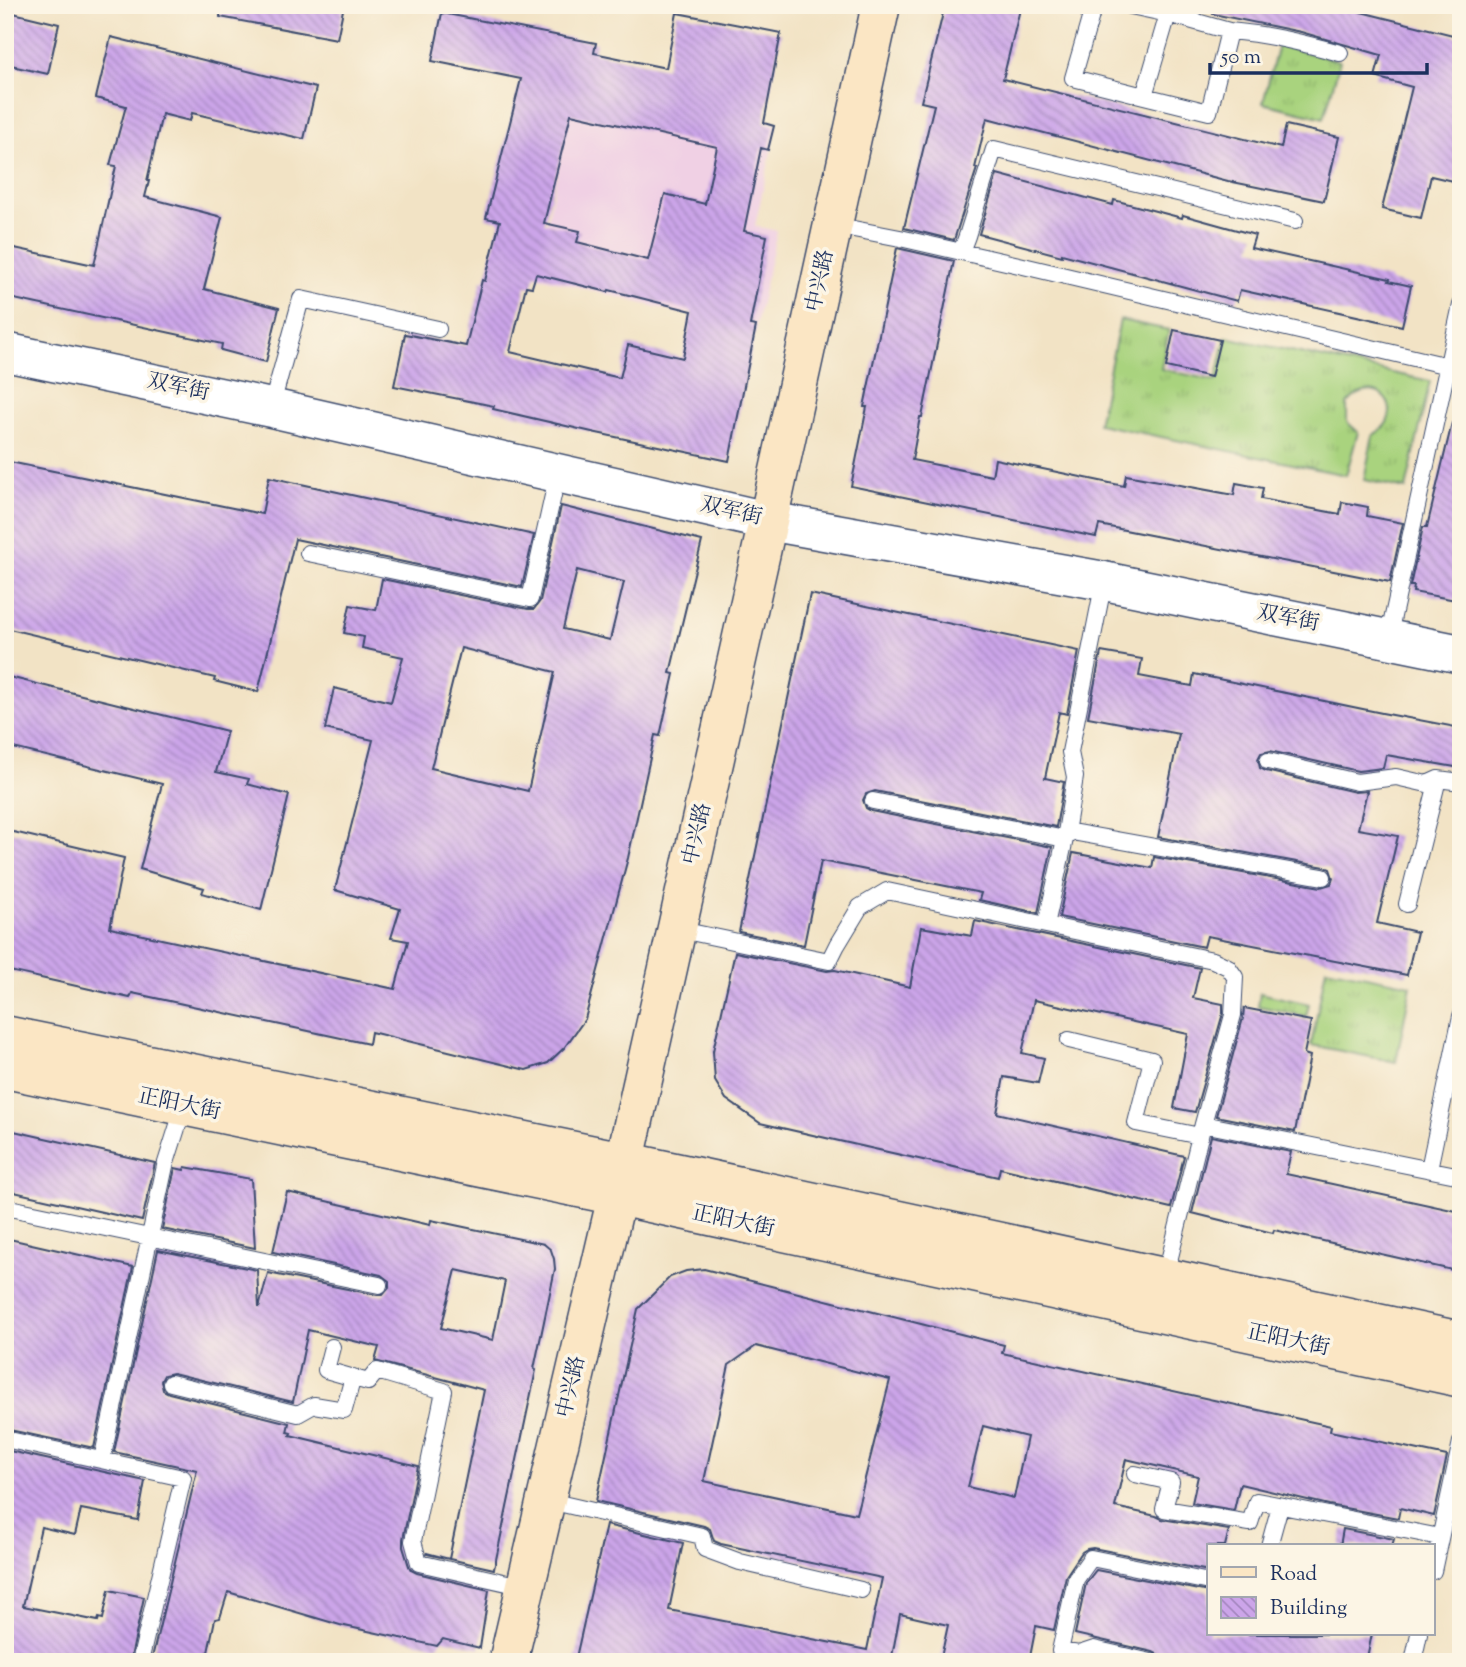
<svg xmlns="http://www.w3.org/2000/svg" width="1466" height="1667" viewBox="0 0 1466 1667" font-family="'Sorts Mill Goudy','Noto Serif SC',serif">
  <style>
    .built { fill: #f0d0e4 }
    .grass { fill: url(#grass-tufts); stroke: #62816e; stroke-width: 2 }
    .building { fill: url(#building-back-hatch); fill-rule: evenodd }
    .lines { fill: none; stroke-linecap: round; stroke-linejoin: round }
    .service-casing { stroke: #3b4a6d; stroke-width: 18 }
    .tertiary-casing { stroke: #3b4a6d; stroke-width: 41 }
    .secondary-casing { stroke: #3b4a6d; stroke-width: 41 }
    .service { stroke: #fff; stroke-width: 16 }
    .tertiary { stroke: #fff; stroke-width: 38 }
    .secondary { stroke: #fbe6c4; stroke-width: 38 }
    .labels { text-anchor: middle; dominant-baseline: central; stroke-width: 7; stroke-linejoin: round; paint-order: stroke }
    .street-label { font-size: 21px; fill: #1b2f5e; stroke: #fcf5e5 }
  </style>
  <defs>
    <pattern id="grass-tufts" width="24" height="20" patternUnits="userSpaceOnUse" patternTransform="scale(1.75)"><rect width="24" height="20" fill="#a9d37e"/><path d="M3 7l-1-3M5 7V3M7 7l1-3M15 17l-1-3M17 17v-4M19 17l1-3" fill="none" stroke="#91b56f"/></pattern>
    <pattern id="building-back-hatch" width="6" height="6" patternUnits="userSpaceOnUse" patternTransform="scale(1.75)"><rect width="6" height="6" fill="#cca5e9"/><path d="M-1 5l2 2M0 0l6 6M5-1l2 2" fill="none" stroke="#a587c0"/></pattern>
  </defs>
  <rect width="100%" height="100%" fill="#fcf5e5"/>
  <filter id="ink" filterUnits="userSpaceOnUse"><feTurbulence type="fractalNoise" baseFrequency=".0143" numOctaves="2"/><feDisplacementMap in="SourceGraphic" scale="14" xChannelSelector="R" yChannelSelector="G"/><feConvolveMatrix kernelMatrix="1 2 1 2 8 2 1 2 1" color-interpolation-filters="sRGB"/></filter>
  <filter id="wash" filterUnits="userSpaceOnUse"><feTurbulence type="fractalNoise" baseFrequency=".00686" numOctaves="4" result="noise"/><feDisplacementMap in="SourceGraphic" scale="28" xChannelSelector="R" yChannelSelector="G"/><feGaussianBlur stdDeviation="1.57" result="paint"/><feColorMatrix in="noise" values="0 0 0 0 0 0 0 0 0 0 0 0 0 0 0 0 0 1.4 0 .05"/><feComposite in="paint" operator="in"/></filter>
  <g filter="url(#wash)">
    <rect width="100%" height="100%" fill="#f2e3c5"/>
    <path class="built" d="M555,111H713L777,124L755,226L777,231L756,325L694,311L683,314L536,276L546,237L544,235L570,115Z"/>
    <path class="grass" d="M1278,45L1340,61L1324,118L1263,103Z
      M1120,320L1169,330L1161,369L1216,381L1226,337L1430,381L1406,489L1364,480L1373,435C1411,415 1377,369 1347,404V422L1358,432L1346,475L1098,424Z
      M1326,968L1411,985L1396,1062L1311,1045Z
      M1260,993L1309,1004L1306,1016L1258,1006Z"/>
    <g id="blocks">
      <path class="building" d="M221,5H344L337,39L220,17Z
        M945,5H1021L1003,79L1281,148L1286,125L1339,137L1324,201L1228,181L987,118L975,168H977L954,240L904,228L934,105L921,102Z
        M1214,5H1346L1362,9L1361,12L1461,37V183L1431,176L1421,218L1382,209L1412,87L1375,77L1381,55L1301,32L1213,14Z
        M5,11L59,24L48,74L16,67V66L5,64Z
        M442,13L596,43L594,53L666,68L677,13L781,33L764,123L774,126L768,150L761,148L744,231L767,236L750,325L756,326L729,461L592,432L493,409L494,406L394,386L405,334L466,346L482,280L485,281L500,221L486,218L521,79L432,61ZM571,114L717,147L705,204L665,194L648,260L577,242L580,231L544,223ZM536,274L608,292L609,290L692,311L683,358L628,345L620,378L510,352L526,286L532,287Z
        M111,37L316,88L304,139L192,113L190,121L162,114L147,181H149L145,197L222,217L204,289L279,308L266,362L221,350L222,344L5,297V246L94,265L116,166L110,165L126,106L96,98Z
        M997,174L1113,205L1114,200L1182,218L1183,215L1255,235L1251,248L1390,279L1389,281L1411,286L1402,326L1240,290L1237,301L1062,254V256L979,234Z
        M897,248L954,261L922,417H920L912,460L992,476L995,459L1124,486L1126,475L1234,495L1236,483L1263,488L1261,499L1340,514L1342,502L1368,507L1367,516L1403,523L1390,582L1099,525L1096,537L851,486L867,407H864Z
        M1174,330L1220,340L1211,377L1166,367Z
        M1452,423L1461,424V601L1413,592L1414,586H1410L1423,527H1427Z
        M5,461L262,514L269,477L534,535L522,587L295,539L258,692L214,681L215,678L5,628Z
        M561,506L702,541L670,673L674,674L660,736L655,735L628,858L585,1019L564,1048L548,1063L526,1070L371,1032L369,1044L132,993L130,998L5,970V830L124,858L110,928L395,989L408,941L391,938L400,909L335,890L373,740L325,729L334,688L391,702L403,657L362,648L364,637L344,633L350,605L376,610L382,579L528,609H534L540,601ZM577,570L624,582L610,640L563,629ZM461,648L555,672L528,791L431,768Z
        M810,594L1079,651L1067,714L1059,712L1045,778L1064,782L1056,827L875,791L866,794L863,800L866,808L871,811L1052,847L1038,913L979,900L981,893L821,861L804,945L739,932Z
        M1101,652L1142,659L1139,676L1192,686L1194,674L1382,713L1461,728V768L1386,755L1383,768L1358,771L1270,751L1261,753L1258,759L1260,768L1266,771L1355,792L1367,791L1358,829L1398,836L1377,923L1417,932L1407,975L1207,936L1204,947L1059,917L1073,853L1152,868L1154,857L1321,887L1331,884L1333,878L1330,869L1325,867L1158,837L1179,734L1088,717Z
        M5,676L227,731L216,772L249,779L247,784L289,795L261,910L202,893L204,888L140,869L162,784L5,746Z
        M975,921L1200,968L1193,998L1223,1004V1013L1195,1112L1174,1108L1188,1034L1034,1000L1022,1053L1044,1058L1038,1083L1004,1077L997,1113L1184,1156L1171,1208L1000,1168L998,1177L760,1123L726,1099L715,1081L713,1051L735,952L827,971L835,970L910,987L921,927L972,936Z
        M1244,1008L1311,1021L1304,1054L1310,1056L1295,1132L1216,1116L1243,1018Z
        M5,1129L155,1163L142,1221L5,1190Z
        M1211,1136L1291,1152L1286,1174L1461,1212V1272L1274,1230L1273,1233L1192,1213Z
        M185,1167L251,1179L255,1248L162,1229L175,1168L184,1170Z
        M287,1192L430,1225L431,1220L544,1244L551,1250L554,1259L555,1269L534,1369L536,1370L494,1569L427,1554V1553L449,1559L484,1390L375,1361L379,1347L308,1330L293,1402L173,1373L164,1375L161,1381L163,1390L169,1393L289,1423L287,1432L291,1433L290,1435L418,1466L403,1539V1547L409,1566L411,1570L417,1573L489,1590L480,1648L443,1639L437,1646L340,1625L228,1592L220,1618L215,1619L206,1662H151L197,1470L114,1452L158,1250L257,1270L259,1308L268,1273L377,1295H383L389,1288V1281L381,1275L273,1252ZM456,1270L505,1281L493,1340L441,1328Z
        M5,1238L133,1267L94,1448L5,1429Z
        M704,1269L1004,1345L1002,1353L1331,1426L1330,1431L1447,1456L1434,1516L1400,1508L1398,1518L1329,1505L1240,1484L1234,1510L1192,1503L1198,1476L1126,1459L1115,1507L1156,1516L1162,1519L1229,1530L1225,1546H1209V1571L1093,1548L1087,1549L1082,1552L1066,1576L1054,1630L1036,1626L1029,1662H940L948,1625L900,1614L891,1662H575L606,1525L683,1543L669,1610L867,1650L882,1578L721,1544L714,1541L710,1529L704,1526L596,1501L638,1309L670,1277L686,1271ZM756,1346L890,1380L856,1514L704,1481L729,1365ZM983,1426L1027,1437L1014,1498L968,1487Z
        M5,1450L145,1481L138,1520L81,1509L75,1535L41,1527L23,1606L98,1621L99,1618L103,1619L109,1590L144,1597L130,1662H5Z
        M1343,1529L1394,1539L1392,1546H1340Z
        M1096,1570L1209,1592V1634H1372L1366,1662H1161L1159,1655L1153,1652L1075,1634L1086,1583Z"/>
    </g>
  </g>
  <g filter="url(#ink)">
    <use href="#blocks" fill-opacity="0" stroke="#3b4a6d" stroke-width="2"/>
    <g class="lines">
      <defs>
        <path id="service" d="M1094,5L1073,78L1144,96L1168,14
          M1126,5L1168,14L1229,31L1209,112L1144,96
          M1229,31C1267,34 1303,43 1340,53
          M833,225L900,238L1019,265L1448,366
          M961,252L967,236L994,149L1295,221
          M271,408L301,299L438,329
          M308,553L530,599L558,473
          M1104,581L1070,752L1075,777L1065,839L1046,925L1213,960L1228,967L1235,977L1233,1015L1203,1124L1165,1277
          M1388,639L1461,305
          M1268,761L1357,782L1396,777L1427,784L1438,779L1461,782
          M873,801L1065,839
          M1066,831L1323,877
          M1407,904L1438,779
          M676,929L829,961L837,945L860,907L887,891L1046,925
          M1069,1040L1152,1060L1136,1123L1200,1136
          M1203,1124L1461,1176
          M1429,1169L1461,1016
          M5,1207L379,1285
          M332,1347L326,1370L368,1382L377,1371L444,1391L413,1541L419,1563L525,1587
          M171,1383L298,1414L314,1405L344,1410L353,1377
          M5,1439L183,1478L140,1662
          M102,1460L165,1166L184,1106
          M1135,1474L1171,1482L1164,1509L1250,1523L1257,1501L1440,1537
          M545,1500L702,1536L705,1549L740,1562L861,1590
          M1269,1546L1280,1506
          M1433,1571L1461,1442
          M1079,1654L1094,1649L1151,1662
          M1078,1662L1079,1654L1060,1651L1076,1579L1091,1558L1209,1582
          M1413,1662L1419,1634"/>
        <path id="tertiary" d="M5,352L271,408L768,521L1104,581L1461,654"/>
        <path id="secondary" d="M5,1035L624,1161L1461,1341
          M5,1069L617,1196L1461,1378
          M508,1662L617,1196L768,521L881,5"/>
      </defs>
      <use href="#service" class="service-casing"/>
      <use href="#tertiary" class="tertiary-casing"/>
      <use href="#secondary" class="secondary-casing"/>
      <use href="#service" class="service"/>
      <use href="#tertiary" class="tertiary"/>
      <use href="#secondary" class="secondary"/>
    </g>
  </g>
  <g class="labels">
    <g class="street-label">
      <text transform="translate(821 281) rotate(-78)">中兴路</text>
      <text transform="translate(178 388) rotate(12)">双军街</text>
      <text transform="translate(731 512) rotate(13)">双军街</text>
      <text transform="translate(1288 619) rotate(11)">双军街</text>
      <text transform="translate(698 834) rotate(-77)">中兴路</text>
      <text transform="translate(179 1105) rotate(12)">正阳大街</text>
      <text transform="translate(733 1222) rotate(12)">正阳大街</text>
      <text transform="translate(1288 1341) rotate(12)">正阳大街</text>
      <text transform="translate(572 1387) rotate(-77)">中兴路</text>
    </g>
  </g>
  <rect width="1466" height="1667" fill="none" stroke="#fcf5e5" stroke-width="28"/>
  <rect x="1207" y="1544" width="228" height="91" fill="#fcf5e5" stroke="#a2a6af" stroke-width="2"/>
  <rect x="1221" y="1567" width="35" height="10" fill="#fbe6c4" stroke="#a2a6af" stroke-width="2"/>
  <text x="1270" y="1580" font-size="21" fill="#1b2f5e">Road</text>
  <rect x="1221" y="1597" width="35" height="21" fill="url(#building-back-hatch)" stroke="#a2a6af" stroke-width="2"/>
  <text x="1270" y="1614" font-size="21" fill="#1b2f5e">Building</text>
  <path d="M1210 63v10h217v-10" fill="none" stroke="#1b2f5e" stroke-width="3.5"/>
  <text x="1221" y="63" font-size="21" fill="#1b2f5e" stroke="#fcf5e5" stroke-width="5" paint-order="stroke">50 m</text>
</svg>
